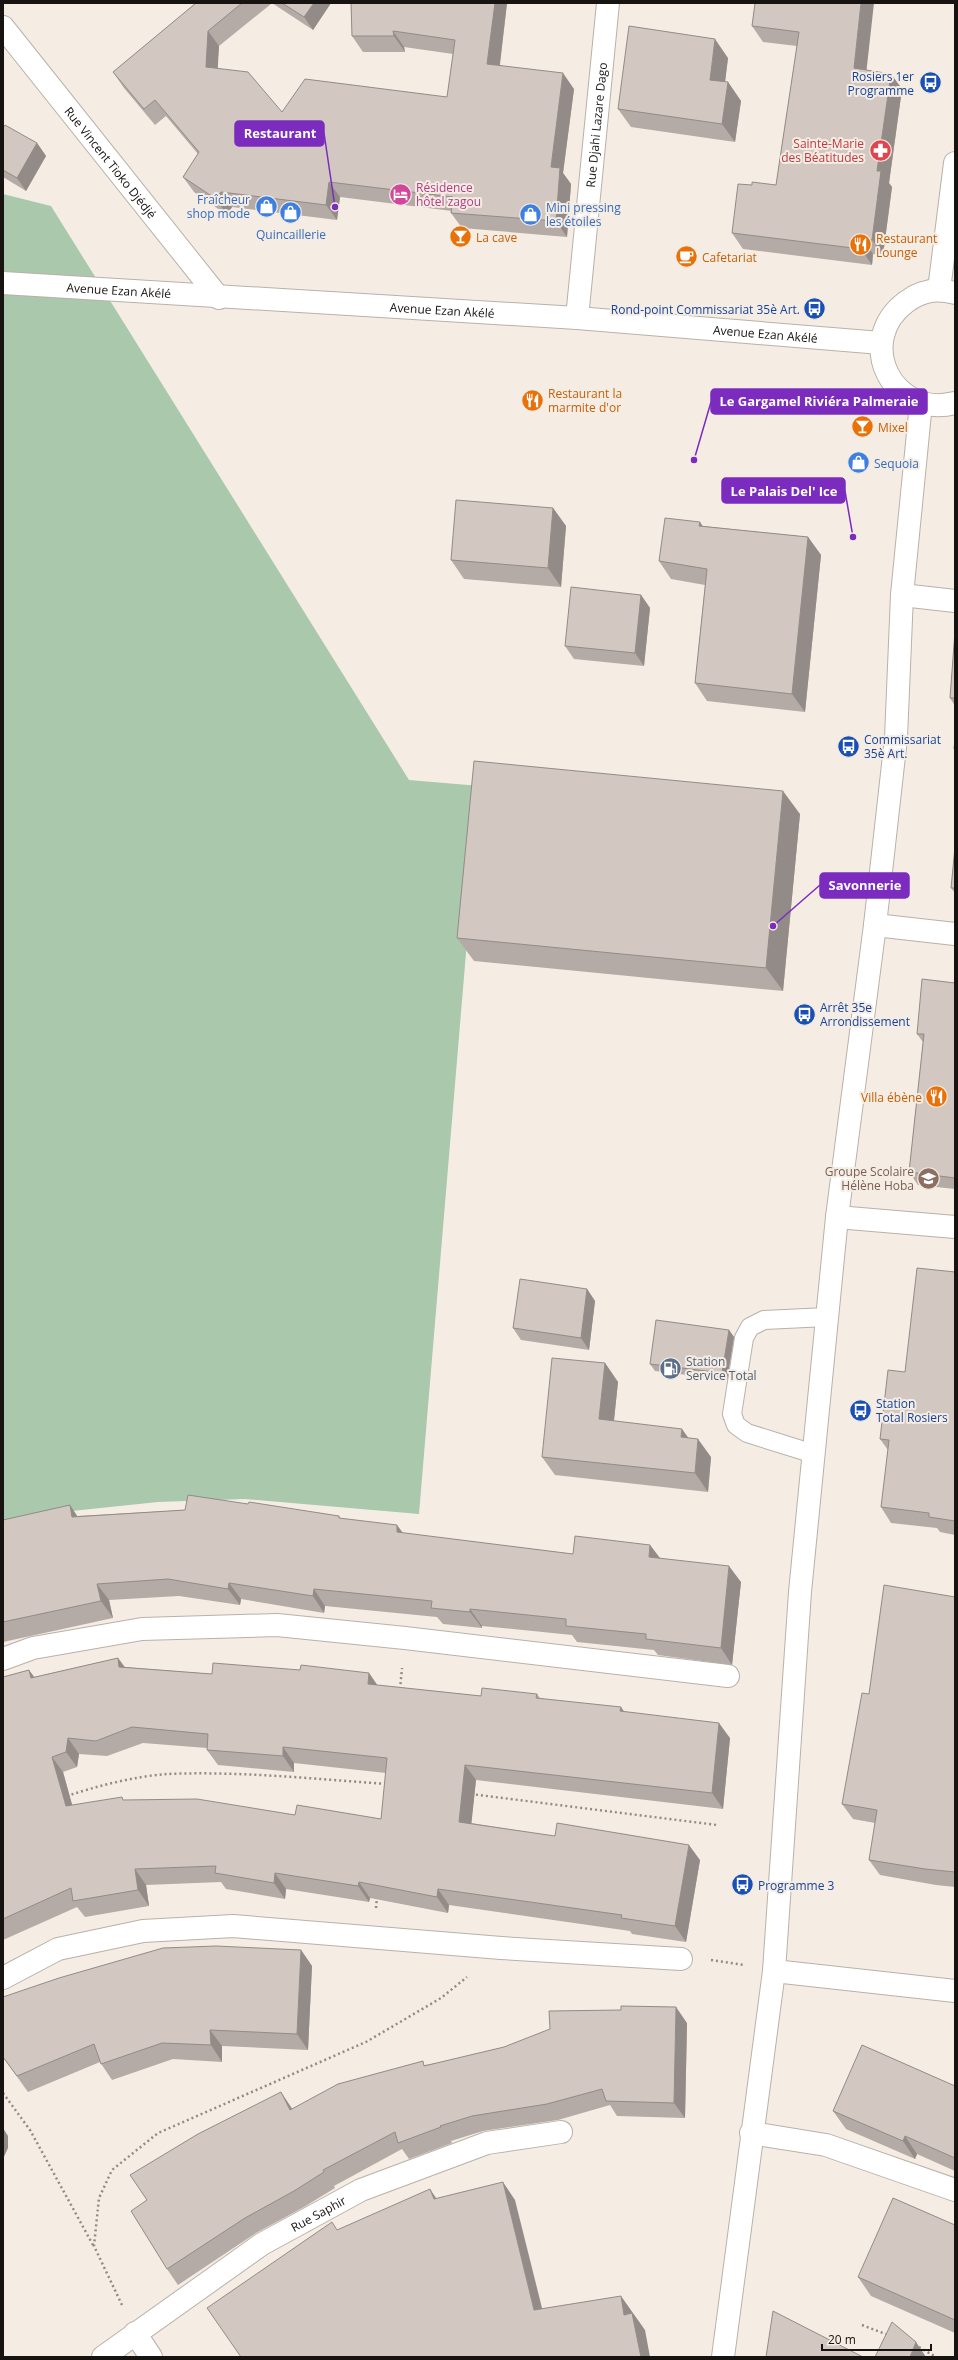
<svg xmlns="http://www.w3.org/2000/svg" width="958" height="2360" viewBox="0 0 958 2360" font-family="'Open Sans',sans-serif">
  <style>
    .green { fill: #a9c8ac }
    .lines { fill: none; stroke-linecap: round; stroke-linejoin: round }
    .service-casing { stroke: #b9b1a9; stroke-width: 20 }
    .minor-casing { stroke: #b9b1a9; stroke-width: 24 }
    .tertiary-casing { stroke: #b9b1a9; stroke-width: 24 }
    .path { stroke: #918b86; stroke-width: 2.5; stroke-dasharray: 2 3; stroke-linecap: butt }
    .service { stroke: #fff; stroke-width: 18 }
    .minor { stroke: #fff; stroke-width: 22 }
    .tertiary { stroke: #fff; stroke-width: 22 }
    .wall { fill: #b5aba6; fill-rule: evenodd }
    .shaded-wall { fill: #938b87 }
    .building { fill: #d2c7c1; stroke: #938b87; fill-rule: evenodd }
    .labels { text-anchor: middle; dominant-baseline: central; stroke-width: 4; stroke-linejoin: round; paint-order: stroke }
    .transit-label { font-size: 12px; fill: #164399; stroke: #f5ede4; text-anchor: start }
    .street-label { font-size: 12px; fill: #161311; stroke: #f5ede4 }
    .health-label { font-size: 12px; fill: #be3a42; stroke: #f5ede4; text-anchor: end }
    .hotel-label { font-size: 12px; fill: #b23c85; stroke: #f5ede4; text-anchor: start }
    .shop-label { font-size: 12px; fill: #366cbe; stroke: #f5ede4; text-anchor: start }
    .food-label { font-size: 12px; fill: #c56008; stroke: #f5ede4; text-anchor: start }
    .education-label { font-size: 12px; fill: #785e54; stroke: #f5ede4; text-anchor: end }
    .service-label { font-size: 12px; fill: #4e5e75; stroke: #f5ede4; text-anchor: start }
    .leader { fill: none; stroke: #7b2cbf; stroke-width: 1.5 }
    .callout-dot { fill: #7b2cbf; stroke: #f5ede4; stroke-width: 1.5 }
    .callout { fill: #7b2cbf; stroke: #7b2cbf; stroke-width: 1.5 }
    .callout-label { font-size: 13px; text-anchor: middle; font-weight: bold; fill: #fff }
  </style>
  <rect width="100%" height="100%" fill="#f5ede4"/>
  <path class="green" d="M3,194L51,206L409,780L480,786L419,1514L245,1499L158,1502L72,1511L3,1524Z"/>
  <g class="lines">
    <defs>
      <path id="service" d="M814,1454L747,1433L736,1425L732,1414L744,1338L750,1327L764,1320L827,1317"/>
      <g id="minor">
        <path id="s1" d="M3,27L219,298"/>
        <path id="s2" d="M577,318L608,3"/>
        <path d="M902,595L955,601"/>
        <path d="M875,925L955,934"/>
        <path d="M837,1217L955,1227"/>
        <path d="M3,1659L33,1648L142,1629L277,1625L405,1638L728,1676"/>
        <path d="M774,1971L955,1991"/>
        <path d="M3,1978L58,1949L143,1931L233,1926L501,1948L681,1959"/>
        <path d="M751,2133L826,2145L955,2190"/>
        <path d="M135,2333L151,2357"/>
        <path id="s3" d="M103,2357L262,2244L361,2190L487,2143L561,2132"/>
        <path d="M723,2357L774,1971L800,1592L837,1217L875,925L896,738L902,595L921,403"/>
      </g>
      <g id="tertiary">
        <path id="s4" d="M3,283L577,318L881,343"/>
        <path d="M939,290L955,163"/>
        <path d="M955,293C937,288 922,290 906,302C854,341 892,419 955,403"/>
      </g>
    </defs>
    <use href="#service" class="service-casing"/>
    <use href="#minor" class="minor-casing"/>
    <use href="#tertiary" class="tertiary-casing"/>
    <path class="path" d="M400,1689L402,1668
      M471,1794L717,1825
      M67,1796C97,1786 136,1776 168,1774C241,1771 314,1779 387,1784
      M376,1908L377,1897
      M711,1960L744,1965
      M3,2093L30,2130L93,2245
      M122,2305L94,2246L99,2198L112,2170L158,2133L366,2042L441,1998L467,1977
      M862,2325L888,2335
      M919,2347L936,2357"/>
    <use href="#service" class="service"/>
    <use href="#minor" class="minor"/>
    <use href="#tertiary" class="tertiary"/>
  </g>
  <path class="wall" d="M196,3H271V4L219,46L217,68L282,112L447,97L453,54L404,47L405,52H363L352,36L351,3H507L500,65L574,89L563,173L571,184L567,237L462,228L451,213L452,211L340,197L337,220L232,207L227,215L194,192L183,177L198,154L166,116L155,125L124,88L113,72Z
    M272,3H331L313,30Z
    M755,3L866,70L891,74L902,89L889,183L892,187L883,255L873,254L872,265L743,249L732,233L752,185H776L797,46L763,42L752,26Z
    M728,58L725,82H728L741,101L735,142L631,127L618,109Z
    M3,128L37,143L46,156L26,191L3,177Z
    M553,508L566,526L561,587L464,579L451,560Z
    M703,526L808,537L821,555L805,712L707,701L695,683L705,585L671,579L659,561Z
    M641,595L650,608L644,666L574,659L565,646Z
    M955,631V706L950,698Z
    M800,814L783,991L474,961L457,938Z
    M955,847V893L951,888Z
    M955,983V1189L918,1185L909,1172L923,1042L917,1034Z
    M955,1272V1535L940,1532L937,1528L891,1523L881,1507L888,1450L880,1439L905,1372Z
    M587,1289L595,1301L589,1350L521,1340L513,1328Z
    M729,1330L734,1337L727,1380L655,1371L650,1364Z
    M605,1363L618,1382L614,1421L711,1457L708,1492L555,1475L542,1457Z
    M248,1504L339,1516L340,1518L403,1533L573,1554L650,1545L660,1558L741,1582L732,1665L658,1655L654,1650L577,1642L572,1635L482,1626V1628L443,1624L437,1617L325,1606L324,1613L241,1599L240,1605L179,1596L109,1600L113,1618L3,1642V1520L70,1505L77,1516L185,1510Z
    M955,1597V1887L936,1885L880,1875L869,1860L875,1823L853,1819L842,1804L869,1694Z
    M118,1658L125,1667L212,1674L300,1670L369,1673L377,1685L481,1696L537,1694L540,1698L624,1712L730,1738L723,1809L476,1780L471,1823L700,1860L686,1942L632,1934L630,1931L449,1905L448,1913L370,1898L369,1902L286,1889L285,1899L226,1889L221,1882L146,1885L149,1906L85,1917L77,1907L3,1940V1677L29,1670L34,1677ZM143,1743L207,1748V1750L218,1765L294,1772V1763L386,1773L381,1819L295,1815L124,1800L72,1805L63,1772L77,1767L79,1754L107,1756Z
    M301,1950L312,1966L308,2050L222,2046V2062L173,2059L112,2080L100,2062L28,2092L3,2057Z
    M687,2023L685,2118L617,2116L610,2105L558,2120L483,2131L451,2141L452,2143L409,2159L402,2149L334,2186L335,2188L304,2207L256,2233L178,2285L167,2269L147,2200L292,2109L425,2065Z
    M955,2086V2171L917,2154L915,2159L846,2129L833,2111Z
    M955,2225V2333L871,2296L858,2277Z"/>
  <path class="shaded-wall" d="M314,3H331L313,30L304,17Z
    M495,3H507L498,79L487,64Z
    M861,3H874L865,84L854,68Z
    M208,31L219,46L217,82L206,67Z
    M393,31L404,47L405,52L394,36Z
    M715,39L728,58L723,98L710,80Z
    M563,73L574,89L563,173L571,184L567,237L556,221L551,167Z
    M891,74L902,89L889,183L892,187L883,255L872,240L877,171Z
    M728,82L741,101L735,142L722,124Z
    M37,143L46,156L26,191L17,178Z
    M329,182L340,197L337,220L326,205Z
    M221,192L232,207L227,215L216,199Z
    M862,238L873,254L872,265L861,249Z
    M553,508L566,526L561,587L548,568Z
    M700,522L712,540L699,526Z
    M808,537L821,555L805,712L792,694Z
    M641,595L650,608L644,666L635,653Z
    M783,791L800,814L783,991L766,968Z
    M587,1289L595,1301L589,1350L581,1338Z
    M729,1330L734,1337L727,1380L722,1373Z
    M605,1363L618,1382L612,1438L599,1419Z
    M682,1429L695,1447L681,1437Z
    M698,1439L711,1457L708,1492L695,1473Z
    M70,1505L81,1522L72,1517Z
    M397,1525L409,1541L397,1532Z
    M650,1545L662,1561L649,1557Z
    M729,1566L741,1582L732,1665L721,1648Z
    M229,1583L241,1599L240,1605L228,1589Z
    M97,1584L109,1600L113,1618L101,1601Z
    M314,1589L325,1606L324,1613L313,1596Z
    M470,1609L482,1626V1628L470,1612Z
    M118,1658L129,1674L119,1667Z
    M29,1670L40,1685L31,1678Z
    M369,1673L380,1689L368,1684Z
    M621,1707L632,1723L620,1711Z
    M719,1723L730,1738L723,1809L712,1793Z
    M68,1738L79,1754L77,1767L66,1752Z
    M283,1747L294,1763V1772L283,1756Z
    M52,1757L63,1772L77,1822L66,1806Z
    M465,1765L476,1780L470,1837L459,1822Z
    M689,1845L700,1860L686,1942L675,1926Z
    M135,1869L146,1885L149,1906L138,1890Z
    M275,1873L286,1889L285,1899L274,1883Z
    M359,1882L370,1898L369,1902L358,1886Z
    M438,1889L449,1905L448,1913L437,1897Z
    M301,1950L312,1966L308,2050L297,2034Z
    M676,2007L687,2023L685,2118L674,2103Z
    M210,2030L222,2046V2062L211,2045Z
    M281,2092L291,2107L301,2125L290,2110Z
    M3,2128L8,2136V2148L3,2159Z
    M905,2136L917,2154L915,2159L903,2141Z
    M503,2182L515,2200L547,2328L534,2310Z
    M430,2189L442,2207L434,2199Z
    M621,2296L645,2330L650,2357H641L624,2315Z
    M916,2342L926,2357H910Z"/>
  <path class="building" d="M196,3H242L208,31L206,67L248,72L282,112L305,79L447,97L455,40L393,31L394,36H352L351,3H495L487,64L563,73L551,167L560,168L556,221L451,213L453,197L329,182L326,205L221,192L216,199L183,177L199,152L155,100L144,109L113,72Z
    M282,3H314L304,17Z
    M755,3H861L854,68L891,74L877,171H881L872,240L862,238L861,249L732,233L738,184L752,185V182L776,185L799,32L752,26Z
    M629,26L715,39L710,80L728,82L722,124L618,109Z
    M5,125L37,143L17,178L3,170V128Z
    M456,500L553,508L548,568L451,560Z
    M665,518L700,522L699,526L808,537L792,694L695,683L707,569L659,561Z
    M571,587L641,595L635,653L565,646Z
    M955,631V698H950Z
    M955,739V750L954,749Z
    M474,761L783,791L766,968L457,938Z
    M955,847V888H951Z
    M922,979L955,983V1178L909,1172L924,1034H917Z
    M917,1268L955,1272V1521L929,1517V1513L881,1507L889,1440L880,1439L888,1370L905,1372Z
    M520,1279L587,1289L581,1338L513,1328Z
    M656,1320L729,1330L722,1373L650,1364Z
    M552,1358L605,1363L599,1419L682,1429L681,1437L698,1439L695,1473L542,1457Z
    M188,1495L248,1504L249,1502L339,1516V1518L397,1525V1532L573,1554L575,1536L650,1545L649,1557L729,1566L721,1648L646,1639V1634L566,1626V1619L470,1609V1612L431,1608L432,1601L314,1589L313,1596L229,1583L228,1589L168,1579L97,1584L101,1601L3,1622V1520L70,1505L72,1517L185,1510Z
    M884,1585L955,1597V1872L925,1869L869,1860L877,1810L842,1804L862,1693L869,1694Z
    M118,1658L119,1667L212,1674L213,1663L300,1670L301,1665L369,1673L368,1684L481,1696L482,1688L537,1694L536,1698L621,1707L620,1711L719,1723L712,1793L465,1765L459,1822L555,1836L557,1823L689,1845L675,1926L621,1918L622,1915L438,1889L437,1897L359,1882L358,1886L275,1873L274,1883L215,1873L216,1866L135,1869L138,1890L73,1901L71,1888L3,1919V1677L29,1670L31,1678ZM132,1727L208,1734L207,1750L283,1756V1747L387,1758L381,1819L297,1805L295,1815L197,1799L123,1800L122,1797L66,1806L52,1757L66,1752L68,1738L96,1741Z
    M216,1946L301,1950L297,2034L210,2030L211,2045L162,2043L101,2064L94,2044L17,2076L3,2057V1997L59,1978L163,1948Z
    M621,2006L676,2007L674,2103L606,2101L602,2089L547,2104L472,2116L440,2126L441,2127L398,2143L395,2132L323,2170L324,2172L294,2191L245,2218L167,2269L131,2211L147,2200L130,2175L198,2134L281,2092L290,2110L338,2084L423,2061L424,2066L504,2047L550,2029L549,2011L621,2010Z
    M862,2045L955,2086V2158L905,2136L903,2141L833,2111Z
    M503,2182L534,2310L621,2296L624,2315L632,2313L641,2357H241L207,2308L332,2222L337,2230L430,2189L434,2199Z
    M893,2198L955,2225V2320L858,2277Z
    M773,2311L863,2357H766Z
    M892,2322L916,2342L910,2357H875Z"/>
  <defs>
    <symbol id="bus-disc" viewBox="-11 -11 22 22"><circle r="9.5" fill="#1a4fb4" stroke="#f5ede4"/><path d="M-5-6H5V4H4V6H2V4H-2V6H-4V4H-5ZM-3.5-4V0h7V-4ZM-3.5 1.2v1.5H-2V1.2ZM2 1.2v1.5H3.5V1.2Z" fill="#fff"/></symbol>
    <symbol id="pharmacy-disc" viewBox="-11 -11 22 22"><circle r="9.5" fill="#e0444e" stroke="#f5ede4"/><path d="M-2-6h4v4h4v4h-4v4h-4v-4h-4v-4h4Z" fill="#fff"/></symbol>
    <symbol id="hotel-disc" viewBox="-11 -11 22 22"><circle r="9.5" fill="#d1479c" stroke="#f5ede4"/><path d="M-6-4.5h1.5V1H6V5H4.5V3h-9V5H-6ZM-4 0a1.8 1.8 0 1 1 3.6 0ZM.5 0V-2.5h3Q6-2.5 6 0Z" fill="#fff"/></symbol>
    <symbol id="shop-disc" viewBox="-11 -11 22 22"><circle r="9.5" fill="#3f7fe0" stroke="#f5ede4"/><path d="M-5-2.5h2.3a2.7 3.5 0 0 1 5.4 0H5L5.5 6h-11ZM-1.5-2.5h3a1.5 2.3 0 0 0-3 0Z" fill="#fff"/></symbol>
    <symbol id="bar-disc" viewBox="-11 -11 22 22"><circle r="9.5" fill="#e8710a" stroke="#f5ede4"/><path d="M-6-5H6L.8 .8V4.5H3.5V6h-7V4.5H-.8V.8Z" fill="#fff"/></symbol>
    <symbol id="restaurant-disc" viewBox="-11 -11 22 22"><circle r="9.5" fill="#e8710a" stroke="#f5ede4"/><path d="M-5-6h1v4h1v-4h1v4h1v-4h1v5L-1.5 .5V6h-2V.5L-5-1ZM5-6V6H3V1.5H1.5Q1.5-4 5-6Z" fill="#fff"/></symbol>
    <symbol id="cafe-disc" viewBox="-11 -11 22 22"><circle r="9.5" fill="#e8710a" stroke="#f5ede4"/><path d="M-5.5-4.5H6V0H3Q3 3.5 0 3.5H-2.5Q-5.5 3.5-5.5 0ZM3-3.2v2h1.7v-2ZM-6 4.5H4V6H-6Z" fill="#fff"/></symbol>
    <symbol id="school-disc" viewBox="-11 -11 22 22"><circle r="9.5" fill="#8d6e63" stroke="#f5ede4"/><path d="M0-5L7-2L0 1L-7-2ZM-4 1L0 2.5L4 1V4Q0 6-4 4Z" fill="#fff"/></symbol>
    <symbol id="fuel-disc" viewBox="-11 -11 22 22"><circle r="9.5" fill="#5c6f8a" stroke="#f5ede4"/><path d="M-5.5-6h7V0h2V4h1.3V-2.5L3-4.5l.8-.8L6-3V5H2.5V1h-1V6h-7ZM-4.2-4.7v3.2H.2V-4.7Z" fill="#fff"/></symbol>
  </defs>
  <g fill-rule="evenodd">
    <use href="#bus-disc" x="918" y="70" width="25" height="25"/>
    <use href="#pharmacy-disc" x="868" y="138" width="25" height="25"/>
    <use href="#hotel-disc" x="388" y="182" width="25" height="25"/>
    <use href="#shop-disc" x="254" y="194" width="25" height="25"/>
    <use href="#shop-disc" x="278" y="200" width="25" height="25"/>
    <use href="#shop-disc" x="518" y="202" width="25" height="25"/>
    <use href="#bar-disc" x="448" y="224" width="25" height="25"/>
    <use href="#restaurant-disc" x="848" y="232" width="25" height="25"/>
    <use href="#cafe-disc" x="674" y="244" width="25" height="25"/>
    <use href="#bus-disc" x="802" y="296" width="25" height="25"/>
    <use href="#restaurant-disc" x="520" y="388" width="25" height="25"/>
    <use href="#bar-disc" x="850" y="414" width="25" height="25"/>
    <use href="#shop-disc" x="846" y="450" width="25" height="25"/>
    <use href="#bus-disc" x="836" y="734" width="25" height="25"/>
    <use href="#bus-disc" x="792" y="1002" width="25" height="25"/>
    <use href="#restaurant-disc" x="924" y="1084" width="25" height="25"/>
    <use href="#school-disc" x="916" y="1166" width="25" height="25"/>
    <use href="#fuel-disc" x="658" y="1356" width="25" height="25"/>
    <use href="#bus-disc" x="848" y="1398" width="25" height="25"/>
    <use href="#bus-disc" x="730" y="1872" width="25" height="25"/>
  </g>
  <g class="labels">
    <g class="transit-label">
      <text x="914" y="76" text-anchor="end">Rosiers 1er<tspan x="914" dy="14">Programme</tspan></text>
      <text x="800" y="309" text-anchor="end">Rond-point Commissariat 35è Art.</text>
      <text x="864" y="739">Commissariat<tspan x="864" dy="14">35è Art.</tspan></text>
      <text x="820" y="1007">Arrêt 35e<tspan x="820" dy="14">Arrondissement</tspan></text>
      <text x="876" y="1403">Station<tspan x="876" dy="14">Total Rosiers</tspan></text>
      <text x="758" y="1885">Programme 3</text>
    </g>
    <g class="street-label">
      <text stroke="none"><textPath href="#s2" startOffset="194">Rue Djahi Lazare Dago</textPath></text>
      <text stroke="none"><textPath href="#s1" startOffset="173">Rue Vincent Tioko Djédjé</textPath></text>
      <text stroke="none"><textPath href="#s4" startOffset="116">Avenue Ezan Akélé</textPath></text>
      <text stroke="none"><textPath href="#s4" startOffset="440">Avenue Ezan Akélé</textPath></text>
      <text stroke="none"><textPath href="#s4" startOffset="764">Avenue Ezan Akélé</textPath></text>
      <text stroke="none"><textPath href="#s3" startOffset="259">Rue Saphir</textPath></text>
    </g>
    <g class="health-label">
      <text x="864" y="143">Sainte-Marie<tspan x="864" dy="14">des Béatitudes</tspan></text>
    </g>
    <g class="hotel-label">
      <text x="416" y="187">Résidence<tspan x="416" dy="14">hôtel zagou</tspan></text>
    </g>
    <g class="shop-label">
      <text x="250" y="199" text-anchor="end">Fraîcheur<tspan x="250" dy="14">shop mode</tspan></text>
      <text x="546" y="207">Mini pressing<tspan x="546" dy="14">les étoiles</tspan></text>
      <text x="291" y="234" text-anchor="middle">Quincaillerie</text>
      <text x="874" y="463">Sequoia</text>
    </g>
    <g class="food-label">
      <text x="476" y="237">La cave</text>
      <text x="876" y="238">Restaurant<tspan x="876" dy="14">Lounge</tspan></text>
      <text x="702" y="257">Cafetariat</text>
      <text x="548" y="393">Restaurant la<tspan x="548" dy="14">marmite d'or</tspan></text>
      <text x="878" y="427">Mixel</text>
      <text x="922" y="1097" text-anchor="end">Villa ébène</text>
    </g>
    <g class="education-label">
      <text x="914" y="1171">Groupe Scolaire<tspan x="914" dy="14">Hélène Hoba</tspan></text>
    </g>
    <g class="service-label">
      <text x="686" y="1361">Station<tspan x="686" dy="14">Service Total</tspan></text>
    </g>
  </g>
  <path class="leader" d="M335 207L324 133M694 460L711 402M853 537L845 491M773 926L820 885"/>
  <g class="callout-dot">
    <circle cx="335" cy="207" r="4"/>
    <circle cx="694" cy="460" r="4"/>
    <circle cx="853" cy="537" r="4"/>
    <circle cx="773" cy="926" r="4"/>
  </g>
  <g class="callout">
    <rect x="235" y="121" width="89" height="25" rx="4"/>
    <rect x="711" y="389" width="216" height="25" rx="4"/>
    <rect x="722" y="478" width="123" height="25" rx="4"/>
    <rect x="820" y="873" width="89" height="25" rx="4"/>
  </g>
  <g class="callout-label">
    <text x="280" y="138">Restaurant</text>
    <text x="819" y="406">Le Gargamel Riviéra Palmeraie</text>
    <text x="784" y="496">Le Palais Del' Ice</text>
    <text x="865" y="890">Savonnerie</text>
  </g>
  <rect width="958" height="2360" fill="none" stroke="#161311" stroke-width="8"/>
  <path d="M822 2344v6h109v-6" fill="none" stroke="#161311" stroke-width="2"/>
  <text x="828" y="2344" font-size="12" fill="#161311" stroke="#f5ede4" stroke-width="3" paint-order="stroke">20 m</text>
</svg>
